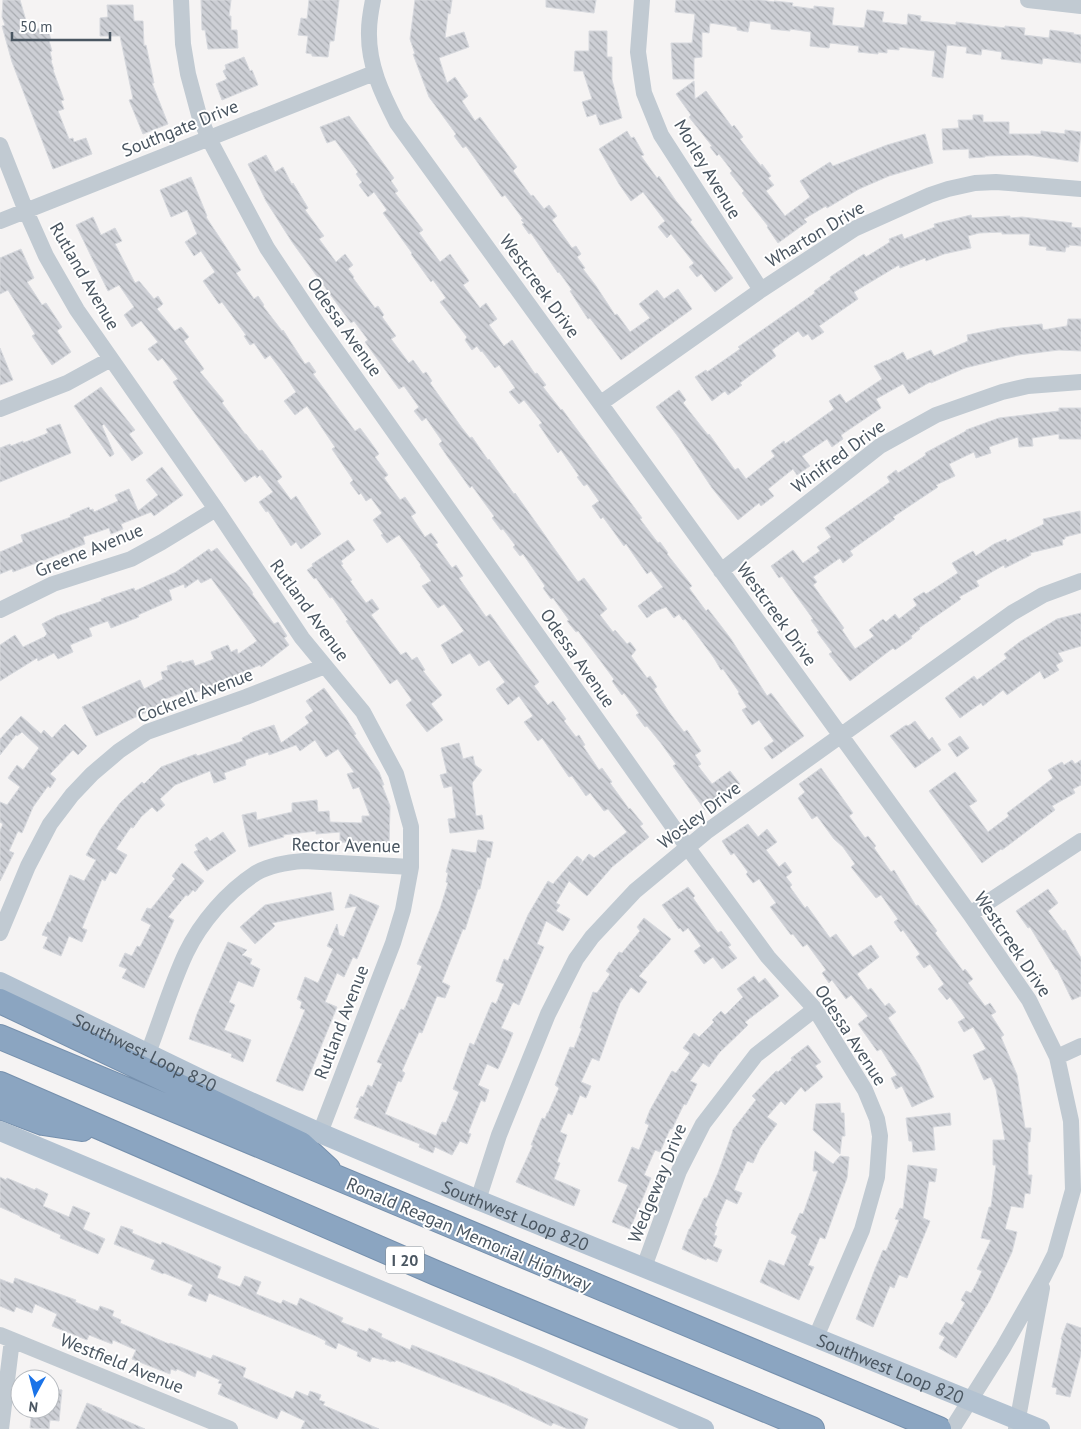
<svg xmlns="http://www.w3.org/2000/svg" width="1081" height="1429" viewBox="0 0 1081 1429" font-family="'PT Sans',sans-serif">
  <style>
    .building { fill: url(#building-back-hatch); stroke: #d7d9de }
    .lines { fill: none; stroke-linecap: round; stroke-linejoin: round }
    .highway-casing { stroke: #7690ad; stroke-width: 26 }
    .minor { stroke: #c1cad2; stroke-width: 16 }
    .major { stroke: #b3c2d1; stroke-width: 20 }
    .highway { stroke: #8ba5c1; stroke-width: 24 }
    .labels { text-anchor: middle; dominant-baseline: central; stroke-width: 4; stroke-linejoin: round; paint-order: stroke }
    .shield { fill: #fff; stroke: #808990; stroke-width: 1 }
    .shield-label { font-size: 16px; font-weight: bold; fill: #4a5661 }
    .street-label { font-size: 18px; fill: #4a5661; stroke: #fff }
  </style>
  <defs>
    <pattern id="building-back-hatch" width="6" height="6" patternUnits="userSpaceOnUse" patternTransform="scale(1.25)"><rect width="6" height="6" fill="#cdcfd5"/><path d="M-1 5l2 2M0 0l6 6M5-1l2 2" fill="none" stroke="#a8abb0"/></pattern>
  </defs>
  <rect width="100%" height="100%" fill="#f5f3f3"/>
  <path class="building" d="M3,0H20L29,31L47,26L51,40L49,41L52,51L50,52L52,60L51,61L54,70H53L64,100L61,101L64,109L58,111L69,139L73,138L74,142L86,138L92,154L53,169L12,62L2,26L5,25L2,17Z
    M201,0H231L229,16H231V30H237L238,48L208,49L205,30H202Z
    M309,0H339L334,41H330L328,57L312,56V54L306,53L308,36L298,35L301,18L307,19Z
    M415,0H452L450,14L448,13L445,38L464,32L469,47L439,58L447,83L455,77L468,96L462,101L475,121L480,117L511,159L517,167L513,171L531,196L533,195L544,209L549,205L557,216L552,220L572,248L576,246L581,254L577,257L585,268L583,269L596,286L615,315L617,314L630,332L650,318L639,304L657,290L664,299L678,289L692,309L621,360L590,318L588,319L570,291L572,290L559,272L558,273L531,233L529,234L522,224L524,223L521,220L523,219L505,195L502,197L466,146L463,148L454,136L456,134L429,97L413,54H415L410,39Z
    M546,0H596L594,13L546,7Z
    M676,0H761L774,2V1L793,3L792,6L814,9V6L834,8L832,25L864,28L867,10L884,12L882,22L907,25L908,14L921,16L920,21L956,25V22L1005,28V26L1025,28L1024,35L1049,38L1050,30L1074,33L1073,34L1081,35V63L1043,58L1042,64L1001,59L1002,52L982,49L981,55L966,53L967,47L947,45L943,78L932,76L935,51L899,47V50L887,49V53L878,52V54L858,52L859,46L830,43L829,48L810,46L811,32L790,29V31L771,29V24L750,21L748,32L737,30V27L710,23L709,33L702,32V57L694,58V79H673L671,43H692L695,14L675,12Z
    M107,5H133L134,21H143L144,46L146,45L154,83H152L168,124L143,134L129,100L133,99L120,36H100V18L108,17Z
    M589,31H607V57H612V80L622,118L600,125L596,114L587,117L582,102L592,99L583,71H574L575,51H589Z
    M244,57L250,71L252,70L258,85L222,100L216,84L227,79L223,71L226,69L225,65Z
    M694,81L695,99L706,91L732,127L734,125L743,137L740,139L761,166L762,164L771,176L768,178L774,185L766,191L785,216L810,197L800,181L830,162L833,166L887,145L925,134L933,163L889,176L859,189L827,208L826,206L804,219L807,222L778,243L767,227L768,226L742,193L744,191L730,173L732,171L719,154L717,156L710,147L712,146L689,117L691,115L676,94Z
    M973,115H983V122H1009V134H1041V131L1065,134V130L1081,132L1078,162L1028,155L985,156V157L969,158V149L943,150L942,129L959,128L958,120H973Z
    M349,116L394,178L391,181L398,191L395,193L423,230L419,233L440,262L450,254L469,281L463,285L480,308L486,303L497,319L489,325L504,346L512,340L535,374L537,373L546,385L543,387L561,410L562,409L642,518L640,519L658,543L660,542L668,553L667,554L692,586L689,588L706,611L708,609L731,639L767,696L771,693L804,736L772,759L764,748L774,741L759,720L752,725L742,710L747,707L738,693L739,692L723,669L721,670L714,658L685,619L683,620L679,614L674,618L666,607L656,611L647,618L638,606L663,587L651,571L647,574L626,544L624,546L603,517L601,519L592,506L599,501L587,484L584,486L577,477L579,476L561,450L558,453L539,425L542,423L524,400L519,404L509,392L515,388L499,365L495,368L482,351L481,352L477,346L472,350L465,340L467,337L440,302L446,298L433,280L431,282L411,254L412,253L383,213L387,210L374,192L368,197L359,185L362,182L356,174L358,172L335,140L327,143L320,127Z
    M627,131L631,138L634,137L644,155L641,156L657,178L659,176L676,201L692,220L690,222L733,278L715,292L701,274L697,277L689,267L694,263L671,234L667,238L658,227L665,221L643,192L631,201L619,184L599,149Z
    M266,155L275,172L283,167L292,185L293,183L308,208L305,210L324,236L319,239L336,262L345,254L353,265L348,269L354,277L353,278L375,308L378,306L384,315L382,317L396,336L391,339L409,363L413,360L423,374L426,372L432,381L430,383L462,428L470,438L472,437L488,460L489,459L514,494L515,493L578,582L584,578L607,609L600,615L613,632L615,630L627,644L630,642L636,650L631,656L647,678L650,676L657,687L654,689L669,712L684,732L687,730L701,751L695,755L701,764L698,766L712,784L730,771L740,784L705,810L673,766L676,764L660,742L647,726L645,727L636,715L639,713L624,693L622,695L612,681L614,679L578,631L576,632L567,621L569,620L553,598L551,599L543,588L545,586L523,554L520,556L513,547L515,545L503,529L501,530L492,518L494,516L472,486L470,488L447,456L439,444L442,441L426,418L422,421L414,411L419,407L404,386L399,389L365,342L368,340L354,321L351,323L292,242L266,201L248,164Z
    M191,177L207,216L206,217L241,270L236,273L254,299L258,296L264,305L263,306L282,331L283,330L305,364L309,362L316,372L313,374L355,431L360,428L369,440L379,454L375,457L388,475L384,478L400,500L405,497L416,513L411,516L425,537L431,533L438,543L435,544L452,568L456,565L463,576L459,578L486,617L490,614L539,682L534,686L548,705L553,701L566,719L564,721L576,737L579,735L585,745L583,746L599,770L602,768L612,782L610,783L629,809L630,808L643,824L640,826L649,837L612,867L587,896L569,881L556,903L560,905L556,911L570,919L563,931L546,921L537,944L544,947L533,972L519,1005L513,1002L501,1028L513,1033L506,1051L498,1069L487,1064L478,1085L489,1090L485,1102L481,1100L468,1133L471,1134L467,1144L460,1141L452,1155L435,1147L433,1153L419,1147L420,1144L354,1118L359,1108L356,1107L361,1096L363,1097L368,1085L372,1087L382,1064L377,1062L401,1009L404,1010L422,966L417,964L440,909L448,883L446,882L448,873L446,872L452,849L476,853L478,840L493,842L490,858L487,857L480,889H478L465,930L463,929L442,982L450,986L445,998L437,996L422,1033L419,1032L402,1071L405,1073L401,1082L398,1081L385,1114L436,1136L442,1122L446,1123L459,1092L453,1089L470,1043L474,1045L492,1002L496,1004L504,984L496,981L504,959L508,961L528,915L548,881L553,884L577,856L582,860L580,865L589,854L594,858L627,832L608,809L604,811L590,793L586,796L572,776L569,777L542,738L538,741L524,722L533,716L519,696L508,705L496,689L505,682L489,660L479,666L470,653L452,664L441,645L464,631L444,604L438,608L422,586L431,581L420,566L421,565L399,535L387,543L381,535L383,534L373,520L382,513L371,498L366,501L361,493L359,495L350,483L353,480L332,449L335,447L307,406L295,415L284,401L296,392L287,378L270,355L265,359L254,343L250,345L244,336L246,335L222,302L219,304L203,281L215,272L201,251L194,256L185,242L197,234L187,210L171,217L160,190Z
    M971,215L972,218L1010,216V218L1022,217L1072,223L1071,227L1081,228V246L1069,245V247H1066L1065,252L1046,250L1047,247L1029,245L1030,234H1002V232L979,233L968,236L971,248L944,254L926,261L925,258L900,268L899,265L854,292L858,299L819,326L824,332L812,340L808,334L803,337L798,331L772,350L776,356L740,383L742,385L728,395L725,391L712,401L695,377L706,370L707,372L740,349L738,347L815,293L814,291L831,279L830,277L864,254L866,257L890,242L889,239L902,234L904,239L935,227L934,224Z
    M93,217L101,235L115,228L122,241L115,244L135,283L139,281L154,299L158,296L163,304L157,309L175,331L181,327L189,337L184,341L204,369L200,372L224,401L222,403L245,434H246L259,451L262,450L282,477L277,481L291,500L296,496L321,534L301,549L296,542L291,546L268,511L266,512L259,502L273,492L260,475L257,478L255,475L245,482L185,400L173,382L178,379L162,358L158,361L148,349L158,342L141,321L132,327L124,315L134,307L119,285L108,291L76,225Z
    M21,249L34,278L27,282L42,305L46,303L62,327L57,331L71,352L52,365L32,336L35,334L8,290L0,294V258Z
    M1068,319H1081V351L1059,350L1018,355L965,368L931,383L930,382L909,394L903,384L876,399L881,408L841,435L843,439L832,447L827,439L802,456L810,466L797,475L793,469L768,489L774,496L761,506L759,503L738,520L712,488L679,438L656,407L679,390L686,400L683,403L708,435L709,434L735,470L738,468L746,479L775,456L771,451L784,441L785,444L834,409L829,401L840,394L846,403L882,379L874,366L887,360V361L903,352L907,360L931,350L934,356L968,341L967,335L1001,328L1042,324L1043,330L1067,326Z
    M0,348L13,380L0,385Z
    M101,387L135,430L129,434L143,453L132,461L104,424L102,426L114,454L110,457L74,406Z
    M1059,408H1081V439H1059V434L1032,438L1033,446L1019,447L1018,437L989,447L991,453L976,458L974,452L949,464L955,476L936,485L938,487L893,517L895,519L850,551L853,555L843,563L840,558L813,577L817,582L813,585L844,628L842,630L855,649L874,636L869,630L883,619L886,622L895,614L899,619L917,605L913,599L924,592L926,594L958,573L952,563L973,551L976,556L994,544L1006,539L1007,542L1044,524L1043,519L1080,511L1081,533L1065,537V539L1062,540L1063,545L1030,553L1031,555L1005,568L1004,565L976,581L979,586L959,597L961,599L919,628L920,629L911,636L912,638L895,650L893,648L850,681L829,654L832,652L817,632L819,631L811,620L813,619L782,576L779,578L771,566L793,550L803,563L820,551L817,547L831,537L825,528L890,482L887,477L896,470L898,473L926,455L925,453L966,431V430L999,418L1059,411Z
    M60,424L71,453L0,482V448L10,444L11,446L23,441V443L48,433L46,429Z
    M162,467L183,495L154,516L151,512L121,524L123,529L111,534L109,528L83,537L85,544L13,572L12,569L0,574V552L23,542L21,535L71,517L70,515L89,507L90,510L93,509L94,512L118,501L115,495L129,489L138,511L158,495L146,480Z
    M348,540L355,550L341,561L343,564L341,565L352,580L350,581L366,603L372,599L379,609L371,615L401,655L406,652L412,660L417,657L425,670L423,671L442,695L431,704L443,720L427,732L406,705L412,700L397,679L390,684L346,621L348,620L332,597L330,598L316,578L314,579L307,570L313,566L312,564Z
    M217,548L249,587L253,593L252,594L274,624L278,622L287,636L284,638L289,645L261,667L260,665L234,676L235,678L186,696L185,692L162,700L164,705L140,715L96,736L82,707L140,680L144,689L163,679L161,672L168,670L167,666L181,661L182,663L193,660L195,666L214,659L211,652L228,645L231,652L237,649L238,654L257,641L211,578L201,583L198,579L185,588L184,584L169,590L172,600L138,615L139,617L111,628L108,621L89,628L92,636L70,645L73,652L58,659L54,653L38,661L37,658L0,681V645L15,635L23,647L44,637L47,634L42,624L57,616L102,601L101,599L134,588L135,591L176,572L209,549L211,552Z
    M1081,613V646L1058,653L1063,661L1056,665L1059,670L1044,679L1040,671L1007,695L1003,690L983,706L981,703L960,718L945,698L974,676L977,680L1007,658L1004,654L1021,641L1057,619Z
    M324,688L345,717L356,734L354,735L379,772L384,785H382L390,806L389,844L340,842V832L316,834V831L283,835L284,837L249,847L242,815L256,812L257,820L292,812V803L317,800L318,812L329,811L330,822L362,823V816H370L359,787L353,789L347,774L354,772L338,749L326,757L315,740L300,751L296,745L269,755L268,752L245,760L246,765L224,773L226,779L214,783L210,771L175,785L160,799L165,805L157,812L152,807L141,817L133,828L131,827L116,849L127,855L116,874L110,871L105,881L102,879L82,928L87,930L82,942L69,936L61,956L43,948L48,937L42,935L48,922L50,923L70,875L84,881L96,860L86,855L100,830L120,803L142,782L144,784L161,767L196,754L197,756L243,741L242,738L250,734V733L274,725L281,743L309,723L305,717L313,711L306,701Z
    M21,716L41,734L44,730L52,738L65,724L87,746L78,755L73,750L50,774L56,779L50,788L48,786L33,807L22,833L18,831L9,851L14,853L0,881V831L3,824L0,822V802L7,805L20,787L8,778L17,765L23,770L39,748L22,732L17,736L16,735L0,755V739Z
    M915,721L929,740L932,737L941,750L915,768L890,736L906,725L908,726Z
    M960,736L969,748L957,757L948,744Z
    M459,743L463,759L473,756L475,765L482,770L472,783L476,816L482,815L484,829L450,833L448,819L456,818L452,786L444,788L440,775L447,773L441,748Z
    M1072,760L1075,764L1081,760V785L1073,789L1075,793L1052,806L1055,810L1002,850L1001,849L982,863L929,791L955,772L977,801L969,806L988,832L1009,816L1007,813L1053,778L1048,770L1062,762L1064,765Z
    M821,768L853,813L849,816L865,838L868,836L876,846L874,848L891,872L894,870L916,906L918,905L937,931L935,933L963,971L965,969L973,979L968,983L985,1006L990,1003L996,1012L991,1015L1004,1035L1001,1037L1017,1075L1025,1128H1031L1030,1142H1028V1175H1032L1030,1194L1025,1193L1023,1208L1011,1206L1005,1229L1017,1232L1012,1252L990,1300L956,1358L939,1348L945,1337L939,1334L946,1322L952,1325L965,1303L961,1300L966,1291L971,1293L976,1284L982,1271L977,1269L991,1240L981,1238L989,1207H991L996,1165H993V1140H1005L996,1089L991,1077L984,1080L973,1055L986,1049L973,1027L964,1032L958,1022L965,1018L950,997L947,1000L938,989L944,984L930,964L924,968L916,957L920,954L903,930L901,932L894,922L898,919L881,895L876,898L851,867L855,864L843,847L834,839L817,816L812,819L798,798L805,792L799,784Z
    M748,824L758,837L767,829L777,842L766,850L779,867L785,862L792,872L786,877L792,885L790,887L805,908L807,906L830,938L836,934L853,957L871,945L879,957L857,974L868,990L871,988L885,1006L889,1003L896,1012L888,1018L919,1065L934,1097L912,1107L902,1086L896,1089L891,1078L897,1075L881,1049L877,1051L858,1024L868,1016L851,995L846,999L832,980L829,983L822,973L826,970L807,944L803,947L793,934L791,935L770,907L776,903L759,879L753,883L746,874L748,872L734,853L731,855L722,841Z
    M223,832L236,851L207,871L194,852L198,850L195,845L207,837L210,841Z
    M182,863L204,881L195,892L193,890L188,896L186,895L168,917L174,920L144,988L122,978L127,969L119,966L125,953L132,956L137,946L140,947L151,925L141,920L147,908L151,909L175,879L172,876Z
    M688,887L695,896L693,898L718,933L721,931L731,945L728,947L737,958L722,969L713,957L704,964L694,951L701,946L688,928L683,932L680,928L679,929L662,905Z
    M1048,889L1058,903L1048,911L1063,931L1065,930L1081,958V996L1072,1000L1057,969L1056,970L1030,927L1028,928L1016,911Z
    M331,892L334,910L272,923L275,926L255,944L240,927L265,905Z
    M350,894L379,906L357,959L353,957L344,977L337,973L325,1002L337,1007L303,1091L298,1090L276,1081L305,1010L300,1008L302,1002L297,999L305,977L318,983L333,949L327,946L337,924L339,935L344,937L357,906L345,908Z
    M644,918L671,939L639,976L647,982L639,993L631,987L620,1003L599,1061L592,1058L581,1082L591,1086L586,1098L580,1095L572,1115L568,1113L560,1132L567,1135L557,1162L560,1163L554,1179L580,1190L574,1206L516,1182L533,1145H531L542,1118L545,1119L547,1113H548L559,1088L555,1085L570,1047L574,1048L582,1028H580L593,992L597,993L610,974L606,971L619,952L622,953L640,931L637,927Z
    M228,942L247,950L242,955L252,959L250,964L260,969L253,987L238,981L229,1002L235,1005L224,1030L251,1040L243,1062L231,1057L232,1054L189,1039L197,1014Z
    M754,976L759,983L765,978L779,996L745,1022L748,1025L719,1053L709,1067L703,1063L690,1081L697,1084L686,1105L684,1104L672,1129H670L660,1152L655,1150L644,1175L651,1178L630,1229L612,1222L628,1185L618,1181L632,1147L639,1150L649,1125L645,1123L650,1110L672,1071L676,1073L690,1053L683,1048L694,1033L699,1037L714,1022L712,1020L721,1011L725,1015L743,997L737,989Z
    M808,1045L821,1062L815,1066L823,1077L805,1092L801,1087L785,1105L781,1101L767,1117L777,1124L760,1148L753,1163L747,1161L742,1173H741L734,1190L742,1193L737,1204L726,1199L715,1225L717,1227L714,1235L717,1236L713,1246L722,1250L717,1262L707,1258L706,1260L682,1249L689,1229H690L704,1198H707L718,1173L733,1131H732L756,1100L752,1096L776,1071L778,1072L792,1060L791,1058Z
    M840,1103L841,1113H844L845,1136H842L840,1154L813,1130L816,1104Z
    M950,1113L951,1125L933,1127L935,1150L913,1152L912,1141H909L906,1118Z
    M815,1151L833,1164L840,1156L849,1157L847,1178L825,1239L820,1237L808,1265L814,1267L799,1300L760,1282L769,1260L784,1266L797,1236L791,1233L800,1213L803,1214L818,1171H813Z
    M908,1165L937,1169L935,1182L929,1181L923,1218L930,1221L907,1278L899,1275L894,1288L890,1286L873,1327L856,1319L875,1269L883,1250L886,1251L899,1220L895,1219L900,1208L903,1209Z
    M0,1177L6,1180L7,1178L35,1190L36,1188L48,1194L43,1206L69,1217L73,1206L90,1213L83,1229L105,1239L98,1254L60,1238L61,1235L20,1217V1216L0,1207Z
    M121,1226L133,1230L132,1233L161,1245L162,1242L221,1267L217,1278L240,1287L245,1276L261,1282L256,1294L281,1304L283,1300L297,1306L300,1298L343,1318L341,1322L367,1332L369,1328L382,1334L381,1337L410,1350L412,1345L495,1378L519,1389V1390L588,1419L584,1429H568L553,1423L551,1426L505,1404L396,1360L395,1362L392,1361L391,1362L384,1359L383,1360L372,1357L370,1362L357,1356L358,1352L338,1343L336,1349L325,1344L326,1341L316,1336L209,1293L206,1302L188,1295L193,1285L164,1273L163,1274L151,1269L155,1260L114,1244Z
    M15,1278L76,1300L75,1302L98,1311L100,1306L114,1311L112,1316L121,1320L120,1323L169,1344L170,1343L211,1359L213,1355L246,1368L243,1377L293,1399L296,1391L308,1396L310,1391L321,1395L319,1400L325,1402L323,1405L379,1429H301L305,1421L281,1410L277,1419L218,1394L222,1384L218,1383L220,1380L197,1370L195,1377L177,1369L176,1371L171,1369L170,1374L152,1367L132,1359L136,1350L113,1340L112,1344L89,1335L87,1340L52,1326L57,1314L35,1304L32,1313L16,1307L14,1312L0,1306V1279L13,1284Z
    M1067,1323L1081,1328V1354L1070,1397L1056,1394L1057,1388L1052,1387L1062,1340L1061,1339Z
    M50,1389L62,1390L59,1421L50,1420L49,1429L30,1428L32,1409H50Z
    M87,1403L102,1409L101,1410L145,1429H76Z"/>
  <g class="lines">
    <defs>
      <path id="highway" d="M0,1001L301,1144L328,1169
        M0,1037L939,1429
        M0,1084L436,1273L812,1429
        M0,1107L43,1123L82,1129"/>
    </defs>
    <use href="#highway" class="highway-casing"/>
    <path class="minor" d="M181,0L183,44L188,74L199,115L209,139L267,248L317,323L688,848L768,957L815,1009L865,1090L877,1119L880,1136L877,1177L862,1230L816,1337
      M373,0C371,10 369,21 369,31C368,65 382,94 397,123L970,914L1029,1000L1057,1057L1071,1121L1073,1190L1055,1254L1044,1276L1003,1348L952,1429
      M642,0L638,52L644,93L661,135L761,290
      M1028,0L1081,6
      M0,145L26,211L46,256L77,310L216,509L302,638L363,712L396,774L411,827V867L403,910L393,943L320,1133
      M0,221L374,73
      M601,403L761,290L854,229L930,195L948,189L975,183L996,182L1081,189
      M0,409L67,383L111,359
      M721,571L880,446L936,415L1002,392L1028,386L1081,382
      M0,610L53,584L131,559L162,542L216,509
      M970,914L1081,841
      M0,933L28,866L50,824L72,795L92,774L119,751L147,732L246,697L325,666
      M148,1053C161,1020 171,985 186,953C201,922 227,892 256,873C270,865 289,862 304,861L411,867
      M1057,1057L1081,1046
      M478,1200L499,1135L548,1014L576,959L592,937L635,891L706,832L1012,613L1043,595L1081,581
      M644,1267L679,1171L703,1124L756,1055L815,1009
      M0,1335L230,1429
      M1,1429L12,1340
      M1016,1429L1042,1288"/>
    <g class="major">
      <path id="s1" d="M0,982L217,1087L320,1133L478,1200L1040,1429"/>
      <path d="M0,1131L539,1357L704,1429"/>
    </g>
    <use href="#highway" class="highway"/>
  </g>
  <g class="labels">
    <rect class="shield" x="386" y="1246.5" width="38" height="27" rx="4"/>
    <g class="shield-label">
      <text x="405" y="1260">I 20</text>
    </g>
    <g class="street-label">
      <text transform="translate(180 128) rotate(-22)">Southgate Drive</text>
      <text transform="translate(708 169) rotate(59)">Morley Avenue</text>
      <text transform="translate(815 234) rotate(-31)">Wharton Drive</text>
      <text transform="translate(85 276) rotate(60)">Rutland Avenue</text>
      <text transform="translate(540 286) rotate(54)">Westcreek Drive</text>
      <text transform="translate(345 327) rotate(55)">Odessa Avenue</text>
      <text transform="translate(838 456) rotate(-36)">Winifred Drive</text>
      <text transform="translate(89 550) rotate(-22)">Greene Avenue</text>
      <text transform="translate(310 610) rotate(54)">Rutland Avenue</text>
      <text transform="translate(777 614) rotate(54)">Westcreek Drive</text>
      <text transform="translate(578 658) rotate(55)">Odessa Avenue</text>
      <text transform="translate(195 695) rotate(-21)">Cockrell Avenue</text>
      <text transform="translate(699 815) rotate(-37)">Wosley Drive</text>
      <text transform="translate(346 845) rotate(1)">Rector Avenue</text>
      <text transform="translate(1013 944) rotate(56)">Westcreek Drive</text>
      <text transform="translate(341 1022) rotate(-69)">Rutland Avenue</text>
      <text transform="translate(851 1035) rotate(57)">Odessa Avenue</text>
      <text stroke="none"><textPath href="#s1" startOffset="161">Southwest Loop 820</textPath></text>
      <text transform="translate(657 1183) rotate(-68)">Wedgeway Drive</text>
      <text stroke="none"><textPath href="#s1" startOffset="566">Southwest Loop 820</textPath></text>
      <text transform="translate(469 1234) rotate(23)">Ronald Reagan Memorial Highway</text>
      <text transform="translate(122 1363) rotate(22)">Westfield Avenue</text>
      <text stroke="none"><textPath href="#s1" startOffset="971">Southwest Loop 820</textPath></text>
    </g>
  </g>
  <g transform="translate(35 1394) rotate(187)"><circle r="24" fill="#ffffff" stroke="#b7bbc0"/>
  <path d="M0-4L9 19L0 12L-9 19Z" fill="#1a73e8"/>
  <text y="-8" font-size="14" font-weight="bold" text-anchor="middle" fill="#4a5661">N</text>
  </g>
  <path d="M12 32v8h98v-8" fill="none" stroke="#4a5661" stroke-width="2.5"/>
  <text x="20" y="32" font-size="15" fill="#4a5661" stroke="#ffffff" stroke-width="4" paint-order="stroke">50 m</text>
</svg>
